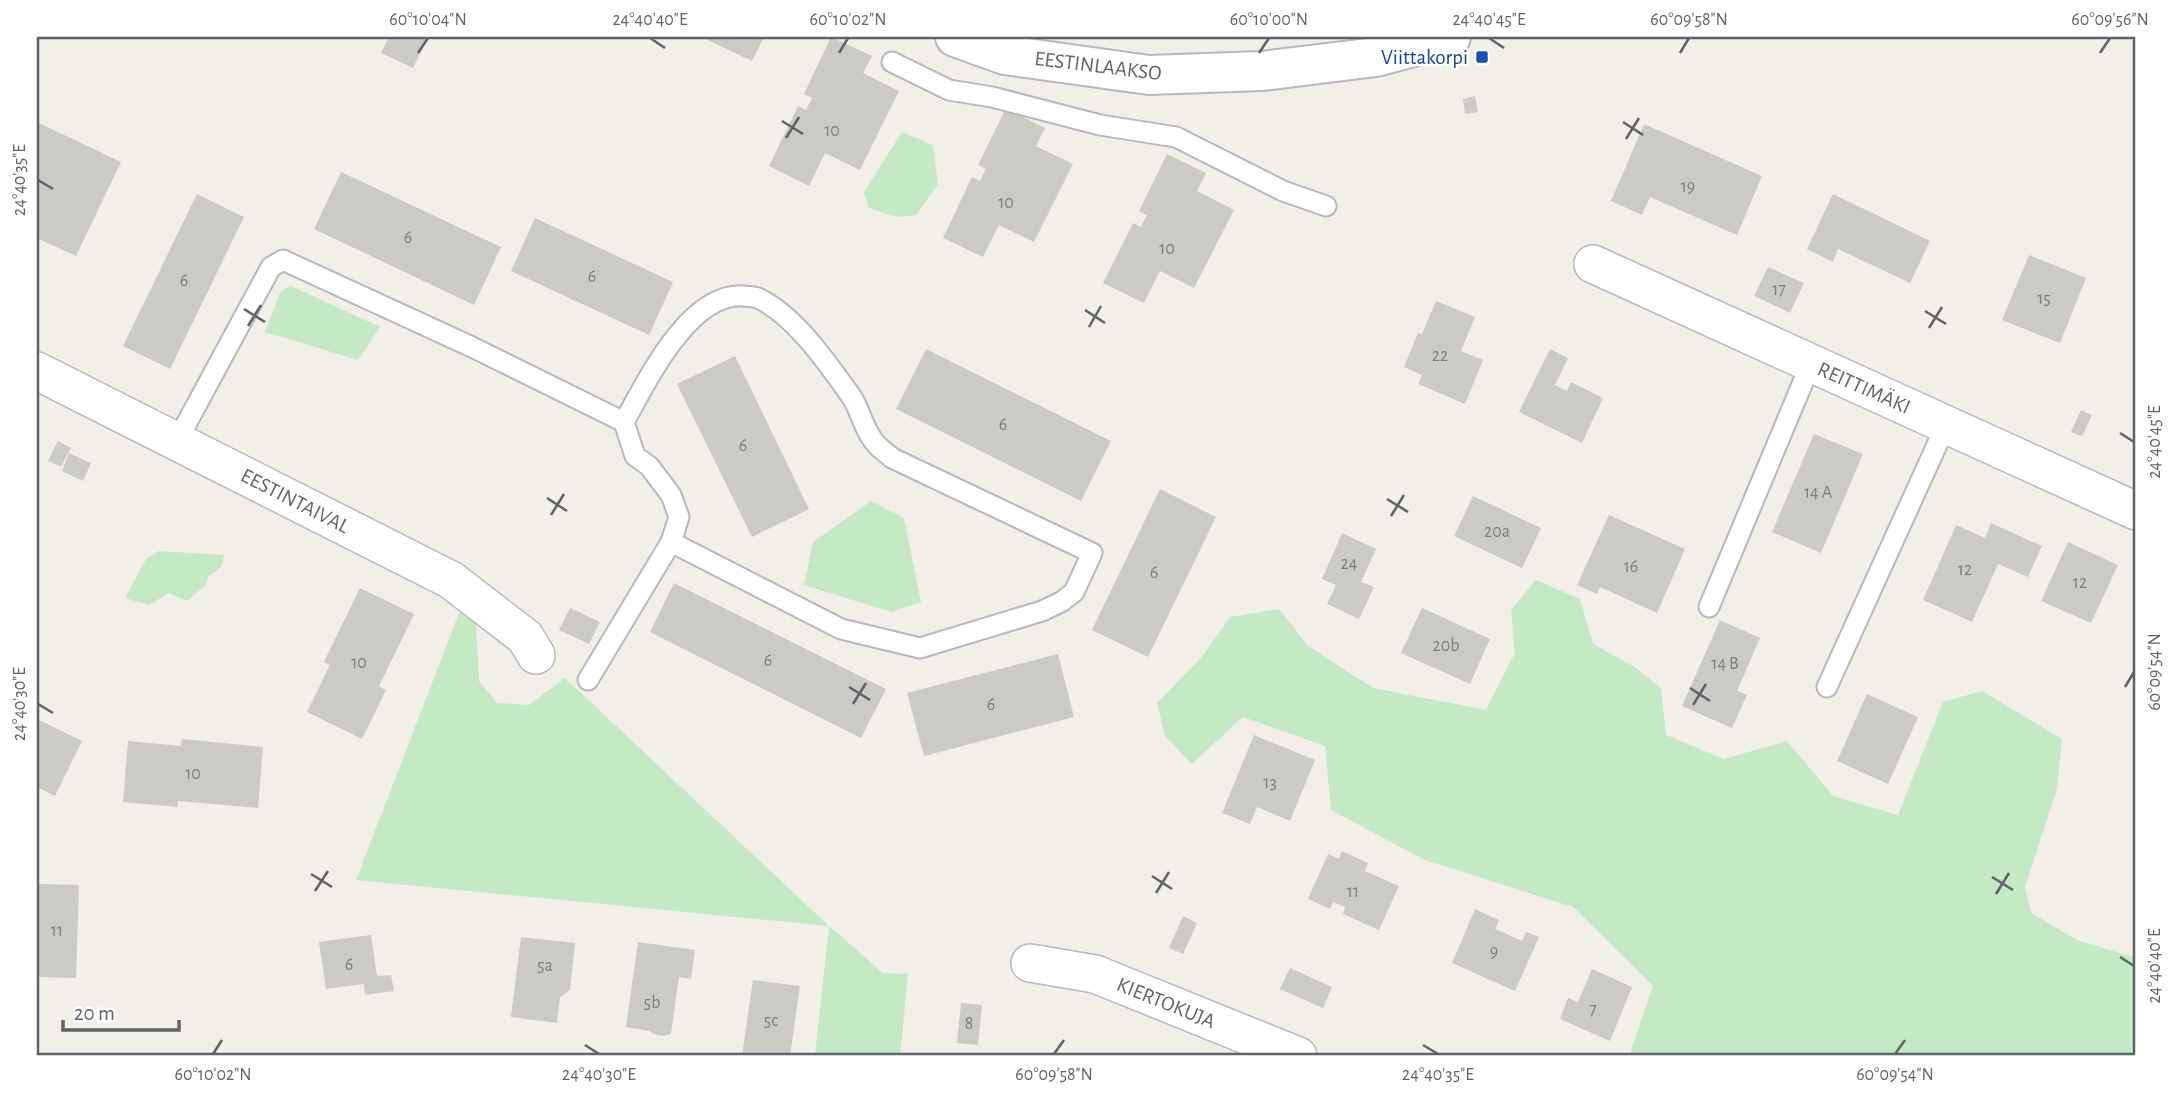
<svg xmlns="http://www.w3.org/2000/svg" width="2173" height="1093" viewBox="0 0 2173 1093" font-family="'Alegreya Sans',sans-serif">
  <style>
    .green { fill: #c5e8c5 }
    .building { fill: #cccac5 }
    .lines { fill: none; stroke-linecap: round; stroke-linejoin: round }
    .service-casing { stroke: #b5b8bc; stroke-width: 23 }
    .minor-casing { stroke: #b5b8bc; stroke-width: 40 }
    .tertiary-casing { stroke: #b5b8bc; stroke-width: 42 }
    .service { stroke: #fff; stroke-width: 19 }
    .minor { stroke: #fff; stroke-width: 37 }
    .tertiary { stroke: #fff; stroke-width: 38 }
    .ticks { fill: none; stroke: #5f6368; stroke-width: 2.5 }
    .transit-dot { fill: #1a4fb4; stroke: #fff; stroke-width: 2.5 }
    .labels { text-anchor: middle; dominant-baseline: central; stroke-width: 5; stroke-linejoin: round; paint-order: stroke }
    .number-label { font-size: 18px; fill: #7a7d7f }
    .transit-label { font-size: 21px; fill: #164399; stroke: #fff; text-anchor: end }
    .street-label { font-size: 21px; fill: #5f6368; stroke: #fff }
    .neatline { fill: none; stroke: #5f6368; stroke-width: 2.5 }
    .ticks-label { font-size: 18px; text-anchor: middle; fill: #5f6368 }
  </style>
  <rect width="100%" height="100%" fill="#f1efe8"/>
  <path class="green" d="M902,132L933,145L938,185L916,215L896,217L869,208L864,192Z
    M291,286L380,327L358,360L265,332L281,291Z
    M871,501L904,518L921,602L891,612L804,585L813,542Z
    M159,551L224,555L221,567L209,576L206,585L187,601L169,593L149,605L125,598L146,559Z
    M1536,580L1580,599L1593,644L1636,668L1661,688L1666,735L1724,759L1787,741L1833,796L1898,815L1943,702L1982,691L2062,739L2057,789L2025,887L2031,913L2077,940L2136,958V1056H1629L1653,986L1573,907L1425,860L1331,810L1325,746L1243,717L1192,764L1165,736L1157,703L1200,659L1230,617L1279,609L1308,646L1373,688L1486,710L1515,653L1511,610Z
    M461,608L476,625L479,681L497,703L529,705L565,678L829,926L883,973L908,974L900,1056H815L829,926L356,880Z"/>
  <path class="building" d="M389,37H428L413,68L381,53Z
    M701,37H764L752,61Z
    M831,37L872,56L863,73L899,91L860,170L825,153L809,186L769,166L798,106L806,110L812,98L804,94Z
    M1475,96L1478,112L1465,114L1463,99Z
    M1006,108L1045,128L1036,146L1073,164L1034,242L999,225L983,257L943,238L972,177L980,181L986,169L978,165Z
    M37,122L121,162L76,256L37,238Z
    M1644,124L1762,176L1737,235L1650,197L1642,215L1611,201Z
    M1167,154L1206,173L1197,191L1234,210L1194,288L1160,271L1144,303L1103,283L1133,223L1141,227L1147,215L1139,211Z
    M341,172L501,247L474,305L314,229Z
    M197,194L244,217L170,369L123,346Z
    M1833,194L1930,241L1910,283L1838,249L1833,262L1807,249Z
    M535,218L673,282L649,335L511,271Z
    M2029,255L2086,278L2060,343L2002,320Z
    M1768,267L1804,283L1790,313L1754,296Z
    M1436,301L1475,317L1461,351L1483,360L1465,404L1418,384L1422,375L1404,367L1418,333L1422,334Z
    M926,349L1111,441L1081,501L896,409Z
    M1550,349L1568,358L1555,385L1567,391L1571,382L1603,398L1582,443L1519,412Z
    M735,356L809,509L752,537L677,384Z
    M2081,410L2092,415L2082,436L2071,432Z
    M1814,434L1863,454L1821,553L1772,532Z
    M58,441L71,448L61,467L48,461Z
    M69,453L91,463L83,481L62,471Z
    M1160,489L1216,517L1148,657L1092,630Z
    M1473,496L1541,528L1522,568L1454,536Z
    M1609,515L1685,549L1657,613L1600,587L1597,594L1577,585Z
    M1991,523L2042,546L2028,577L1998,564L1972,622L1923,600L1956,525L1985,538Z
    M1342,533L1376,549L1361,582L1374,587L1359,619L1327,604L1336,585L1322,579Z
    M2068,542L2118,565L2091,623L2041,601Z
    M674,583L886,689L861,738L650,632Z
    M360,588L414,614L379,686L386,690L362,739L307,712L330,665L324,662Z
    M570,608L600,622L589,644L559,630Z
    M1422,608L1490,639L1470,684L1401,653Z
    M1720,620L1760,638L1737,691L1747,695L1732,728L1682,706Z
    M1058,654L1074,717L924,756L907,693Z
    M1867,694L1918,717L1888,784L1837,761Z
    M37,719L82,741L55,796L37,787Z
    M1254,735L1315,760L1290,821L1257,807L1250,824L1222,813Z
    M182,739L263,747L258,808L178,801L177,807L123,802L128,741L181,746Z
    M1342,851L1368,863L1365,871L1399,886L1379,930L1343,914L1345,907L1333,902L1330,909L1308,899L1328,854L1339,859Z
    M37,884L79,885L76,978L37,977Z
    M1475,909L1499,920L1495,929L1522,941L1526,932L1539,937L1515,991L1452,963Z
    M1183,916L1197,923L1183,954L1169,948Z
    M371,935L377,976L391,975L394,991L365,995L364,984L326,989L319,942Z
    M521,937L575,943L570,990L560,997L557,1023L511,1017Z
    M638,942L695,950L691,979L679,977L671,1034L663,1036L653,1034L650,1031L626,1027Z
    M1290,968L1332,987L1323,1008L1280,989Z
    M1592,969L1632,987L1610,1041L1560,1019L1568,998L1578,1002Z
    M753,980L800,986L790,1056H742Z
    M961,1003L982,1005L978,1045L957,1043Z"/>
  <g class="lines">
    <defs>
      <path id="service" d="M892,62L949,90L992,97L1100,125L1176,137L1283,191L1326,206
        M624,422L635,456L649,466L671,495L679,517L671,542
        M177,441L271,267L283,260L472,347L624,422C647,381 689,292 744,296C749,297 755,296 760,299C796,317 828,364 851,396C861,411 864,431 876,444C880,449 887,453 892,458L1092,553L1074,592L1061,602L1042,611L920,648L841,629L671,542L588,680
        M1709,607L1811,363
        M1827,687L1946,425"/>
      <path id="minor" d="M1593,264L2136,511
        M37,371L451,580L525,637L536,655
        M1030,963L1095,974L1298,1056"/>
      <path id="tertiary" d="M955,37L1005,55L1149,75L1262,71L1376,57L1451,37"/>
    </defs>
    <use href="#service" class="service-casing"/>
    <use href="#minor" class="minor-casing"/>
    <use href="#tertiary" class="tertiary-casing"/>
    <use href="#service" class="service"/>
    <use href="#minor" class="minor"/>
    <use href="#tertiary" class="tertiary"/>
  </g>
  <path class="ticks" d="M650,38L665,48M1489,38L1504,48M418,53L428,38M839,53L848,38M1259,53L1269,38M1680,53L1689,38M2100,53L2110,38M782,121L803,134M1623,122L1643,135M786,138L799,117M1626,139L1639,118M38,180L53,189M244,309L265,322M1085,310L1105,323M1925,311L1946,324M248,326L261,305M1089,327L1101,306M1929,328L1942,307M2120,433L2134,442M547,498L567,511M1387,499L1408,512M551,515L564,494M1391,516L1404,495M849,687L870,700M2125,687L2134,672M1690,688L1710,701M38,704L53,713M853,704L866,683M1693,705L1706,684M311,874L332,887M1152,876L1172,889M1992,877L2013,890M315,891L328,871M1156,893L1169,872M1996,894L2009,873M2120,957L2134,966M585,1045L599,1054M1423,1045L1438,1054M213,1054L222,1040M1054,1054L1064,1040M1895,1054L1905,1040"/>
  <rect class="transit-dot" x="1475" y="50" width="14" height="14" rx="3.5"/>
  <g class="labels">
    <g class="number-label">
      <text x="832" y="131">10</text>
      <text x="1688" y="187">19</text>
      <text x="1006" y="203">10</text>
      <text x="408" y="238">6</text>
      <text x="1167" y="249">10</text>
      <text x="592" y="277">6</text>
      <text x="184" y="281">6</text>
      <text x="1779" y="290">17</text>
      <text x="2044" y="299">15</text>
      <text x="1440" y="356">22</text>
      <text x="1003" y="425">6</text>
      <text x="743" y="446">6</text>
      <text x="1818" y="493">14 A</text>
      <text x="1497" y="532">20a</text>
      <text x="1349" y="564">24</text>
      <text x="1631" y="567">16</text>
      <text x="1965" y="570">12</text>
      <text x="1154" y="573">6</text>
      <text x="2080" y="583">12</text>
      <text x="1446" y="646">20b</text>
      <text x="768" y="661">6</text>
      <text x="359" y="663">10</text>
      <text x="1725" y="664">14 B</text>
      <text x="991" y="705">6</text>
      <text x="193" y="774">10</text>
      <text x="1270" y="783">13</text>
      <text x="1353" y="892">11</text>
      <text x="57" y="931">11</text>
      <text x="1494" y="952">9</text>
      <text x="349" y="965">6</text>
      <text x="545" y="966">5a</text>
      <text x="652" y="1003">5b</text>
      <text x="1593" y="1010">7</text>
      <text x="771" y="1021">5c</text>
      <text x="969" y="1024">8</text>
    </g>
    <g class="transit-label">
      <text x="1468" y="57">Viittakorpi</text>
    </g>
    <g class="street-label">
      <text transform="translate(1098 66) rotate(7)">EESTINLAAKSO</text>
      <text transform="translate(1864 388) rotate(24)">REITTIMÄKI</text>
      <text transform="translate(295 501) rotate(27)">EESTINTAIVAL</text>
      <text transform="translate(1166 1003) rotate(22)">KIERTOKUJA</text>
    </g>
  </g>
  <rect width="2173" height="1093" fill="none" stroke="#ffffff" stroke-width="77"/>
  <path d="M63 1020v10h116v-10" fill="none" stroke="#5f6368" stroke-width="3.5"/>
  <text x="74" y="1020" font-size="21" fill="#5f6368" stroke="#ffffff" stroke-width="5" paint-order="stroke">20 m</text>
  <rect x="38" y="38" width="2096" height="1016" class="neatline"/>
  <g class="ticks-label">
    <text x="428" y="25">60°10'04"N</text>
    <text x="650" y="25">24°40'40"E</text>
    <text x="848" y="25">60°10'02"N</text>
    <text x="1269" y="25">60°10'00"N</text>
    <text x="1489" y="25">24°40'45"E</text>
    <text x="1689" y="25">60°09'58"N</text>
    <text x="2110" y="25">60°09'56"N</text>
    <text transform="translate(19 180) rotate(-90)" y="6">24°40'35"E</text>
    <text transform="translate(2154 442) rotate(-90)" y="6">24°40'45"E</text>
    <text transform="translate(2154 672) rotate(-90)" y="6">60°09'54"N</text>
    <text transform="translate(19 704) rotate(-90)" y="6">24°40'30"E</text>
    <text transform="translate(2154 966) rotate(-90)" y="6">24°40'40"E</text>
    <text x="213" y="1080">60°10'02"N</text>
    <text x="599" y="1080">24°40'30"E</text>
    <text x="1054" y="1080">60°09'58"N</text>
    <text x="1438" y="1080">24°40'35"E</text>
    <text x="1895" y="1080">60°09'54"N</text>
  </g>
</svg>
